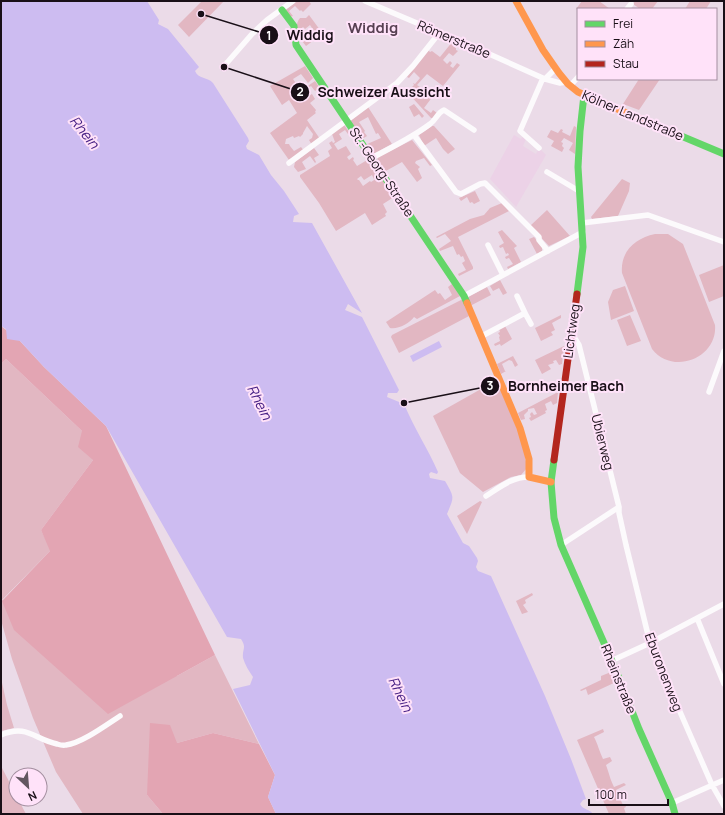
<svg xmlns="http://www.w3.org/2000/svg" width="725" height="815" viewBox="0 0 725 815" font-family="Manrope,sans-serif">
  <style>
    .built { fill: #ecd2e7 }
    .green { fill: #e2b7c2 }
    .forest { fill: #e3a5b3 }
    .water { fill: #cdbcf1 }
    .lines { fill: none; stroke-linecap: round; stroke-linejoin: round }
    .street { stroke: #fcfafc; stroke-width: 5.5 }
    .fast { stroke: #63d668; stroke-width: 7 }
    .slow { stroke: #ff974d; stroke-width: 7 }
    .jam { stroke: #b3261e; stroke-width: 7 }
    .labels { text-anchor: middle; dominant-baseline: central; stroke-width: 4; stroke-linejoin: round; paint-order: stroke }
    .street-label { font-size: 13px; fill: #190f17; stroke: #ffe2f9 }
    .water-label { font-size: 14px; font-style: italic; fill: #482185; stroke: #ffe2f9 }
    .quarter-label { font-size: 15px; font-weight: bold; fill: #574052; stroke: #ffe2f9 }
    .leader { fill: none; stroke: #190f17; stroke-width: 1.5 }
    .callout-dot { fill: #190f17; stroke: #ffe2f9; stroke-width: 1.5 }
    .mark-label { font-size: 12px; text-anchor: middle; font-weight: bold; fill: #fff }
    .callout-label { font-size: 14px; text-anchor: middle; font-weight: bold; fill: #190f17; stroke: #ffe2f9; stroke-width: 4; stroke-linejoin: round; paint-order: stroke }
  </style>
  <rect width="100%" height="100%" fill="#ebdbe8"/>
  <path class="built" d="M514,135L521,139L523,136L526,139L523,146L536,154L539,148L546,155L516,207L490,179Z"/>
  <path class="green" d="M200,1H224L189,37L178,25L201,2Z
    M297,1H309L311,4L303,12L301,10L300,11L295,6L289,11L293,16L290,17L286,12V9Z
    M582,1H599L610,9H578V10L576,9Z
    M635,1H658L652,9H640L633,4Z
    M690,1H711L706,9H685Z
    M309,15L326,38L322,42L318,37L306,46L302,41L304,40L303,39L314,31L310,25L305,29L303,27L300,30V32H297C297,26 296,23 300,18H306Z
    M453,41L456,43L453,46L456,48V50L458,51L453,56L449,53L443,60L447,64L450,61L452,63L450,66L453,68L457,63L460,65L443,86L427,74L417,85L433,96L424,108L431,113L433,110L437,113L433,118H431L407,92L414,85L413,83L415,84L420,78L414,72L409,78L407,77L428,50L430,52L432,51L440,57Z
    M305,66L313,78L308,83L301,74L293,79L300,89L297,90L299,92L315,81L320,88L315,91L311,86L306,90L310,95L312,94L315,99L310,103L316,110L315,112L316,113L307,120L320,139L312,145L309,140L312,138L313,134L307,126L303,133V134L300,137L299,136L294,138L293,136L286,139L285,144H289L290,146L294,151L301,147L304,151L289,160L270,133L297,113L289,100L282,105L270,86Z
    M639,79H660L639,110L623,104Z
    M414,104L424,116L422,118L419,114L414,117L409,107Z
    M368,107L392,144L375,153H372L365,145L381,138L378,133L376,134L368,117L359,122L365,131L364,132L367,136L362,139L351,123V120Z
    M344,125L350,133L348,134L345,130L339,134L342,139L334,144L338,150L346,146L351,154L347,157L349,160L353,157L354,159L353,160L357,166L369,159L379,174L374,179L372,175L364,180L361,176L357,179L358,180H359L363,186L370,181L371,182L382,175L394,197L383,204L387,212L385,214L386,216L372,225L365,213L336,231L319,203L300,177V175L330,156L328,151L332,148L329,143L332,141L333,143L335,142L332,134Z
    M432,126H434L455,149L448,154L443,149L436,138L424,146L419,135Z
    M574,126L576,127L575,154L569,150L573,143L564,138L561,142L563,143L562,146L564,148L562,152L551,146L554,141L547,137L551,130L558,133L561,129L563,130L562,132L570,136Z
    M412,140L432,165L430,166L424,158L416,161L415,163L420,167L418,169L422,178L417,182L402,162L384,172L377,161L378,157Z
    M314,148L319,155L314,158L316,162L315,163L310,156L302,162L306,169L298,172L294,167L295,162Z
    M622,179L630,183L629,191L618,216L592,219L591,217Z
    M475,191L480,201L474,204L472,202L470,203L467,197L461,201L459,198Z
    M502,203L509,211L458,237L473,267V269L459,276L458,274L466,270L462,263L465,261L463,256L461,257L459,254L457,255L453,246L440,251L439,249L451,241L445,234L437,238L436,237L470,219L484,215L490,208Z
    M547,210L570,236L549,246L530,226Z
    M502,230L517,246L514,248L521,262L508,269L507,267L513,264L509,258L506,259L505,257L509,255L508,253L506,254L503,247L500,248L499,246L504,243L498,232Z
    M655,234H668L683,244L715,325C718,358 673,376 652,349L622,273C620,252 635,238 655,234Z
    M534,237L542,247V251L537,254L529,239Z
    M724,265V296L709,302L699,275Z
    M500,280L507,293L503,295L499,288L493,291L490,286Z
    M452,284L460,296L417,319L414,317C410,323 397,330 390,328L386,322L435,290L438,294L440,293L445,300L452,295L448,287Z
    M625,286L634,311L611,320L608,302L613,290Z
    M487,287L491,295L470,306L468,297Z
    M463,299L469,316L399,353L391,337L392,335Z
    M561,315V318L552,323L555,330L551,332L553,335L541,341L535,328Z
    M630,315L641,341L627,346L617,320Z
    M505,326L512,339L501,346L500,344L495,346L494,344L500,341L499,337L500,336L498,333L500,332L499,329Z
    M564,346L562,364L559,365L556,360L553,361L554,363L548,365L551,369L542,374L535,360Z
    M513,356L518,365L515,367L512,361L509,360L502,364L505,371H506L501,374L497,364Z
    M6,359L82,431L93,460L41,530L51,550L2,600L177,676L215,655L259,744L213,733L177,743L147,795L163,814H83L56,772L33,718L12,659L1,620V364Z
    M497,380L523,443L527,468L521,475L511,477L483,492L460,473L433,416Z
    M558,392L557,403L553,405L551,401L545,404L547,410L545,411L546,413L531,421L529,418L531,417L530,414L532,412L534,415L537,414L534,408L528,409V411L524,415L525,419L521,420L518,413Z
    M480,501L482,502L467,534L457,516Z
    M532,593L533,595L525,600L526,603L523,605L528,612L522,614L516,601Z
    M611,672L616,682L588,695L586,689L581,691L580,690L601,680V676Z
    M1,678L7,705L14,728L1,731Z
    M603,729L604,732L594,737C598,745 599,750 603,759L610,757L612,761L606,765C609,773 610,779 614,787L624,783L626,785L616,790L623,805H625L626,807L624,808L626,814H609L577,740Z
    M1,766L16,795V799H18L26,814H1Z"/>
  <path class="forest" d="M1,326L20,341L44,367L106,426L215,655L108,714L14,630L2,601L50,551L41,530L93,460L78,447L82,431L6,359L1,364Z
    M150,723L170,725L177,743L213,733L259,744L275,775L268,797L276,814H163L147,795Z"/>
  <path class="water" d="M1,1H147L159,20L158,24L168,29L199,67L195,71C198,79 208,77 213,83L248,138L249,141L246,146L247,149L259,155L271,175L284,191L299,214L294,216L293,222L312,223L362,313L348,304L345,310L362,317L399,390L397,393H388L387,397L404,404C414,428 428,449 438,472L437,474L431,472L429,474L430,478L445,481C455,498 454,497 447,514L463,543L469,546L477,558L478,561L476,567L478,571L491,576L545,696L571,759L586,799L583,800L580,804C583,810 590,809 593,814H276L268,797L275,775L233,689L250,685L253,677C249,671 245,665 243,658C242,649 247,648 241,639L227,637L106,426L44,367L20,341L7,339L6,329L1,326Z
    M439,341L442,347L413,362L410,356Z"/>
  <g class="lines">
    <path class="street" d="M365,1L478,49L545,79L560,83L566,82
      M627,9L631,4
      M225,65L252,34L267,20L293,1
      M545,79L556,68
      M570,86L578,77
      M414,135L456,192L461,194L480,184L485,183L539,237V240L548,251
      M539,148L520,131L543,78
      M372,158C392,147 413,137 430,124C436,120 437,113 444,110L474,130
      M289,163L397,83L413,66L440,32
      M547,172L579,191
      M582,223L648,215L724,242
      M488,245L503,275
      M464,296L583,232
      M525,313L531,324
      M482,336L525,313L517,296
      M570,338L574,337L579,345L619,507V513L626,545L650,643L712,785L724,806
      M709,392L724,351
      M486,496C500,487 512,477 529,477
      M561,545L619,507
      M697,618L724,684
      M611,661L650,643L724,604
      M1,735C27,724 34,739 57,744C60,745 63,746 66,745C82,743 106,725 120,716
      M672,803L724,780"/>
    <path class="fast" d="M282,10L294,26L296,45L464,296L467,303
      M643,120L724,154
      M577,294L583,247L578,167L580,131L584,95
      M554,460L551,482L554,518L561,545L615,668L639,729L672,803L675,814"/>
    <path class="slow" d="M516,1L543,50L559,73L568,84L578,92L643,120
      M467,303L520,428L529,459V477L551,482"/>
    <path class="jam" d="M554,460L577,294"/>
  </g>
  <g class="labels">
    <g class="street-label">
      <text transform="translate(454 39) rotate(23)">Römerstraße</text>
      <text transform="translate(633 115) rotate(23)">Kölner Landstraße</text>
      <text transform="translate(382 172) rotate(56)">St.-Georg-Straße</text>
      <text transform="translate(571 331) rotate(-82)">Lichtweg</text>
      <text transform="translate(603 442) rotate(76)">Ubierweg</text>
      <text transform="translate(664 672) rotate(69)">Eburonenweg</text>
      <text transform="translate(619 679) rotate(68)">Rheinstraße</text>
    </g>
    <g class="water-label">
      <text transform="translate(85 132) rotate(51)">Rhein</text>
      <text transform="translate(260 402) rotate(63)">Rhein</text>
      <text transform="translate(401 694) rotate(64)">Rhein</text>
    </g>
    <g class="quarter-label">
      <text x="373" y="27">Widdig</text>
    </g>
  </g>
  <path class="leader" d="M201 14L269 35M224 67L300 92M404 403L490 386"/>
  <g class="callout-dot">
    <circle cx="201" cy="14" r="4"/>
    <circle cx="224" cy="67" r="4"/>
    <circle cx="404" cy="403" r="4"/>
    <circle cx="269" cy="35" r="10"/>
    <circle cx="300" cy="92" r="10"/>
    <circle cx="490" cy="386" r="10"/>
  </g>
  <g class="mark-label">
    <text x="269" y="40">1</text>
    <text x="300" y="96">2</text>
    <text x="490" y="390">3</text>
  </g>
  <g class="callout-label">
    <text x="310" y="40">Widdig</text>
    <text x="384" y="97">Schweizer Aussicht</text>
    <text x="566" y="391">Bornheimer Bach</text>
  </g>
  <rect width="725" height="815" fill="none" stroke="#190f17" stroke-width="4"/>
  <rect x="577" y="8" width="140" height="72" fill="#ffe2f9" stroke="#a38e9f"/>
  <rect x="585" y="21" width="20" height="6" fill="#63d668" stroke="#a38e9f"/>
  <text x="613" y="28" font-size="12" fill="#190f17">Frei</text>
  <rect x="585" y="41" width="20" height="6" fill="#ff974d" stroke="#a38e9f"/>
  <text x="613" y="48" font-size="12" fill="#190f17">Zäh</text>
  <rect x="585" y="61" width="20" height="6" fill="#b3261e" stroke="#a38e9f"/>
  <text x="613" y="68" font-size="12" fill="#190f17">Stau</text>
  <g transform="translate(28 787) rotate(154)"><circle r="19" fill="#ffe2f9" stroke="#a38e9f"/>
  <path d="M0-3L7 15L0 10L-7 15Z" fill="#625660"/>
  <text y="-6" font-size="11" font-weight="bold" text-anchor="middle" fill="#190f17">N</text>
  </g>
  <path d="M589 799v6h79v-6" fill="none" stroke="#190f17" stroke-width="2"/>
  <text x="595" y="799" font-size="12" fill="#190f17" stroke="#ffe2f9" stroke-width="3" paint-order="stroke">100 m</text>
</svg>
